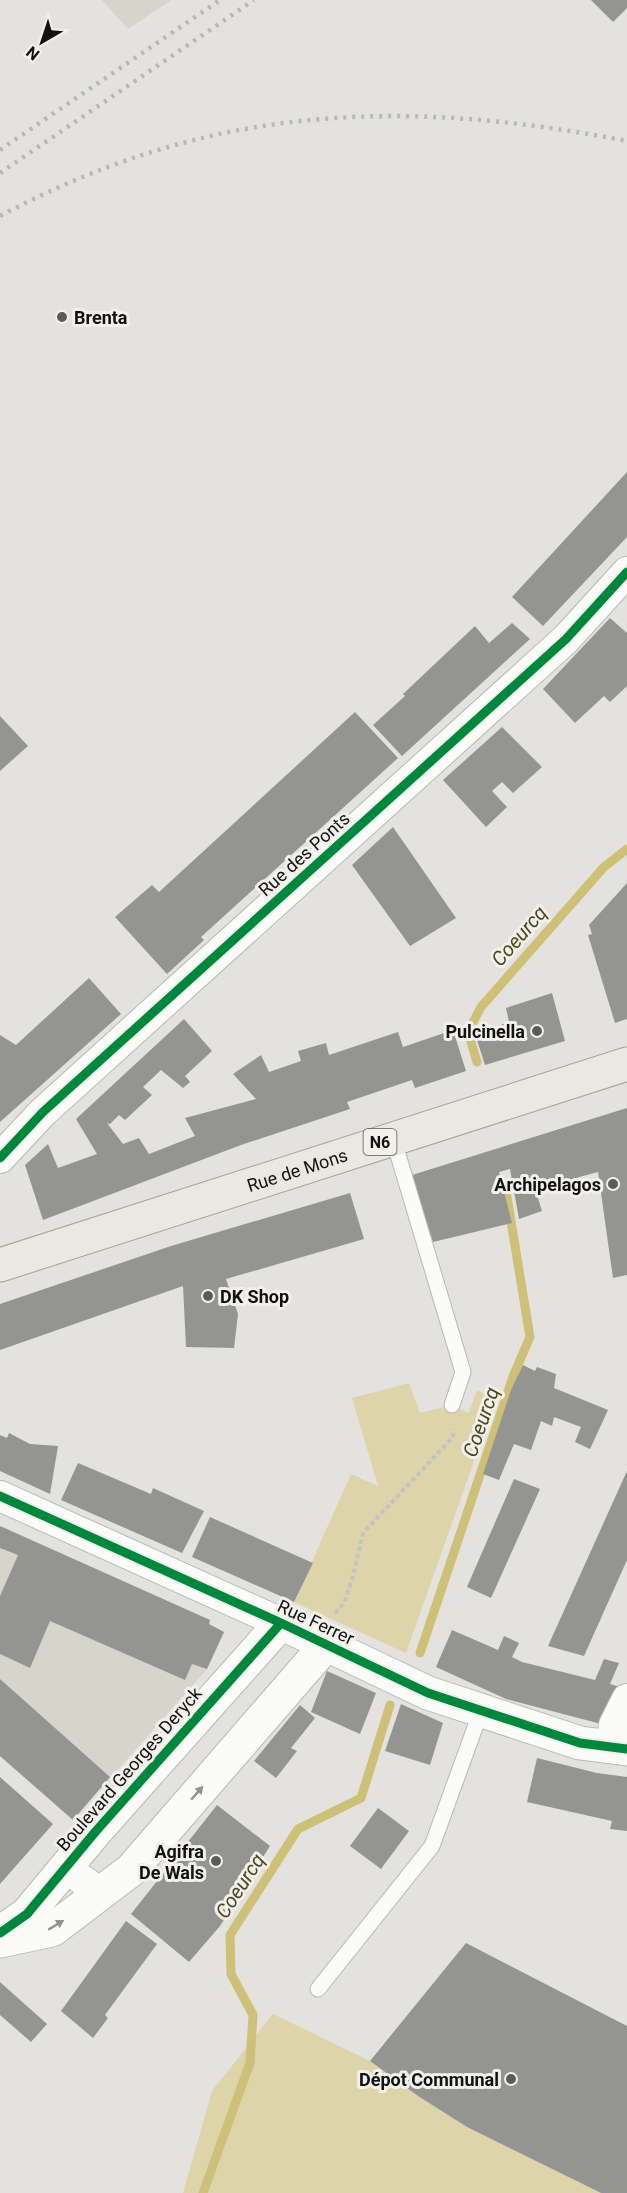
<svg xmlns="http://www.w3.org/2000/svg" width="627" height="2193" viewBox="0 0 627 2193" font-family="Roboto,sans-serif">
  <style>
    .built { fill: #d7d4cc }
    .green { fill: #ddd4a9 }
    .lines { fill: none; stroke-linecap: round; stroke-linejoin: round }
    .stream { stroke: #cec076; stroke-width: 9 }
    .building { fill: #949492 }
    .service-casing { stroke: #b8b8b5; stroke-width: 17 }
    .minor-casing { stroke: #b8b8b5; stroke-width: 32 }
    .tertiary-casing { stroke: #b8b8b5; stroke-width: 35 }
    .primary-casing { stroke: #a6a398; stroke-width: 35 }
    .path { stroke: #c3c3c2; stroke-width: 4; stroke-dasharray: 4.5 3; stroke-linecap: butt }
    .service { stroke: #fbfbfa; stroke-width: 15 }
    .minor { stroke: #fbfbfa; stroke-width: 30 }
    .tertiary { stroke: #fbfbfa; stroke-width: 33 }
    .primary { stroke: #e9e8e1; stroke-width: 33 }
    .rail { stroke: #b8b8b7; stroke-width: 4.5; stroke-dasharray: 3 6; stroke-linecap: butt }
    .cycleway-casing { stroke: #f1f0eb; stroke-width: 13 }
    .cycleway { stroke: #00873e; stroke-width: 9 }
    .oneway { fill: #939291 }
    .poi-dot { fill: #5c5b59; stroke: #f1f0eb; stroke-width: 2 }
    .labels { text-anchor: middle; dominant-baseline: central; stroke-width: 6; stroke-linejoin: round; paint-order: stroke }
    .shield { fill: #f1f0eb; stroke: #565552; stroke-width: 1.5 }
    .shield-label { font-size: 16px; font-weight: bold; fill: #131211 }
    .poi-label { font-size: 18px; font-weight: bold; fill: #131211; stroke: #f1f0eb; text-anchor: end }
    .street-label { font-size: 18px; fill: #131211; stroke: #f1f0eb }
    .water-label { font-size: 20px; font-style: italic; fill: #4e461b; stroke: #f1f0eb }
  </style>
  <rect width="100%" height="100%" fill="#e3e2de"/>
  <path class="built" d="M102,0H171L128,29Z
    M0,1526L210,1620L209,1625L224,1632L207,1669L73,1820L0,1756Z"/>
  <path class="green" d="M409,1383L420,1413L452,1405L469,1413L477,1390L496,1399L406,1653L294,1602L351,1474L378,1486L352,1398Z
    M273,2014L370,2061L418,2096L467,2127L601,2193H183L212,2091Z"/>
  <g class="lines">
    <path class="stream" d="M477,1062L468,1032L481,1007L604,867L627,849
      M420,1653L514,1374L530,1337L507,1197
      M203,2193L250,2063L253,2015L231,1974L230,1935L298,1829L361,1798L390,1705"/>
  </g>
  <path class="building" d="M591,0H627V8L613,22Z
    M627,472V537L543,626L512,597Z
    M610,618L627,633V686L610,702L604,696L575,723L543,689Z
    M512,623L530,639L402,756L373,725L405,696L403,694L475,626L489,643Z
    M355,712L398,758L201,937L204,940L167,974L115,917L152,885L159,892Z
    M0,716L28,746L0,771Z
    M502,727L542,767L513,793L502,782L492,791L507,807L486,827L443,780Z
    M393,827L456,918L410,946L352,865Z
    M627,883V1019L615,1023L588,935L592,934L589,925Z
    M89,978L121,1014L0,1122V1035L16,1045Z
    M552,993L565,1041L485,1065L475,1034L509,1022L506,1008Z
    M184,1019L212,1051L185,1076L190,1082L183,1088L161,1070L143,1087L152,1095L125,1120L119,1115L110,1124L107,1123L123,1144L139,1138L149,1154L195,1136L185,1118L256,1099L233,1074L261,1055L269,1072L301,1061L298,1051L326,1043L329,1055L398,1032L403,1047L453,1030L466,1071L415,1088L412,1080L347,1102L350,1109L241,1145L43,1220L25,1165L48,1144L58,1168L97,1154L76,1119Z
    M627,1108V1275L613,1278L598,1172L535,1189L542,1211L519,1219L510,1169L499,1172L512,1223L433,1242L412,1175Z
    M350,1193L364,1239L226,1279L238,1314L234,1348L186,1347L183,1286L0,1350V1304L171,1246Z
    M523,1365L535,1371L537,1367L556,1374L554,1388L608,1410L590,1449L575,1442L581,1427L554,1417L552,1426L541,1421L531,1450L514,1444L499,1480L483,1474L511,1390Z
    M9,1433L30,1444L58,1446L50,1494L0,1471V1435L7,1438Z
    M78,1463L151,1494L153,1488L204,1511L182,1553L61,1500Z
    M627,1471V1560L584,1656L548,1646Z
    M514,1479L540,1489L491,1598L467,1587Z
    M210,1517L313,1563L294,1602L192,1557Z
    M0,1526L210,1620L209,1624L224,1632L207,1669L192,1664L185,1680L50,1621L30,1668L0,1654V1596L18,1555L0,1548Z
    M452,1630L498,1650L504,1636L519,1643L512,1657L522,1662L595,1680L604,1659L619,1663L610,1684L623,1688L605,1725L506,1699L436,1667Z
    M327,1671L376,1693L360,1734L311,1712Z
    M0,1679L110,1777L73,1820L0,1756Z
    M401,1704L443,1723L430,1765L385,1751Z
    M300,1705L315,1718L291,1748L297,1751L276,1778L254,1761Z
    M537,1758L597,1773L627,1777V1831L610,1829L612,1821L527,1802Z
    M0,1777L53,1824L0,1884Z
    M217,1805L270,1846L220,1926L189,1962L131,1914Z
    M378,1808L409,1831L381,1869L350,1846Z
    M126,1921L157,1944L105,2015L108,2018L93,2038L61,2011Z
    M466,1943L627,2026V2193H601L467,2127L418,2096L370,2061Z
    M0,1982L47,2024L31,2042L0,2015Z"/>
  <g class="lines">
    <defs>
      <path id="service" d="M393,1138L463,1372L452,1405
        M318,1989L432,1846L481,1711"/>
      <path id="minor" d="M0,1158L43,1112L566,639L627,572
        M0,1496L281,1623
        M611,1748L614,1725L627,1699
        M65,1867L100,1893"/>
      <path id="tertiary" d="M0,1933L27,1914L96,1831L281,1623L428,1693L580,1743L627,1749
        M0,1941L52,1930L131,1870L326,1645"/>
      <g id="primary">
        <path id="s1" d="M0,1265L627,1064"/>
      </g>
    </defs>
    <use href="#service" class="service-casing"/>
    <use href="#minor" class="minor-casing"/>
    <use href="#tertiary" class="tertiary-casing"/>
    <use href="#primary" class="primary-casing"/>
    <path class="path" d="M335,1613L344,1603L352,1580L363,1533L453,1437V1429"/>
    <use href="#service" class="service"/>
    <use href="#minor" class="minor"/>
    <use href="#tertiary" class="tertiary"/>
    <use href="#primary" class="primary"/>
    <path class="rail" d="M0,150L220,0
      M0,173L254,0
      M0,216C209,105 398,97 627,141"/>
    <defs>
      <path id="cycleway" d="M0,1158L43,1112L566,639L627,572
        M0,1496L281,1623L428,1693L580,1743L627,1749
        M0,1933L27,1914L96,1831L281,1623"/>
    </defs>
    <use href="#cycleway" class="cycleway-casing"/>
    <use href="#cycleway" class="cycleway"/>
  </g>
  <defs><path id="oneway-solid" d="M-6-.8H1V-3.2L6.5 0L1 3.2V.8H-6Z" transform="scale(1.5)"/></defs>
  <g class="oneway">
    <use href="#oneway-solid" transform="translate(197 1793) rotate(-49)"/>
    <use href="#oneway-solid" transform="translate(56 1925) rotate(-31)"/>
  </g>
  <g class="poi-dot">
    <circle cx="62" cy="317" r="6"/>
    <circle cx="537" cy="1031" r="6"/>
    <circle cx="613" cy="1184" r="6"/>
    <circle cx="208" cy="1296" r="6"/>
    <circle cx="216" cy="1861" r="6"/>
    <circle cx="511" cy="2079" r="6"/>
  </g>
  <g class="labels">
    <rect class="shield" x="363.5" y="1129" width="33" height="26" rx="4.5"/>
    <g class="shield-label">
      <text x="380" y="1142">N6</text>
    </g>
    <g class="poi-label">
      <text x="74" y="317" text-anchor="start">Brenta</text>
      <text x="525" y="1031">Pulcinella</text>
      <text x="601" y="1184">Archipelagos</text>
      <text x="220" y="1296" text-anchor="start">DK Shop</text>
      <text x="204" y="1851">Agifra<tspan x="204" dy="21">De Wals</tspan></text>
      <text x="499" y="2079">Dépot Communal</text>
    </g>
    <g class="street-label">
      <text transform="translate(304 854) rotate(-42)">Rue des Ponts</text>
      <text stroke="none"><textPath href="#s1" startOffset="312">Rue de Mons</textPath></text>
      <text transform="translate(316 1622) rotate(25)">Rue Ferrer</text>
      <text transform="translate(129 1769) rotate(-49)">Boulevard Georges Deryck</text>
    </g>
    <g class="water-label">
      <text transform="translate(519 936) rotate(-49)">Coeurcq</text>
      <text transform="translate(481 1422) rotate(-71)">Coeurcq</text>
      <text transform="translate(240 1886) rotate(-57)">Coeurcq</text>
    </g>
  </g>
  <g transform="translate(42 42) rotate(219)" stroke="#f1f0eb" stroke-width="4.5" paint-order="stroke">
  <path d="M0-4.5L10 22L0 15L-10 22Z" fill="#131211"/>
  <text y="-9" font-size="16" font-weight="bold" text-anchor="middle" fill="#131211">N</text>
  </g>
</svg>
